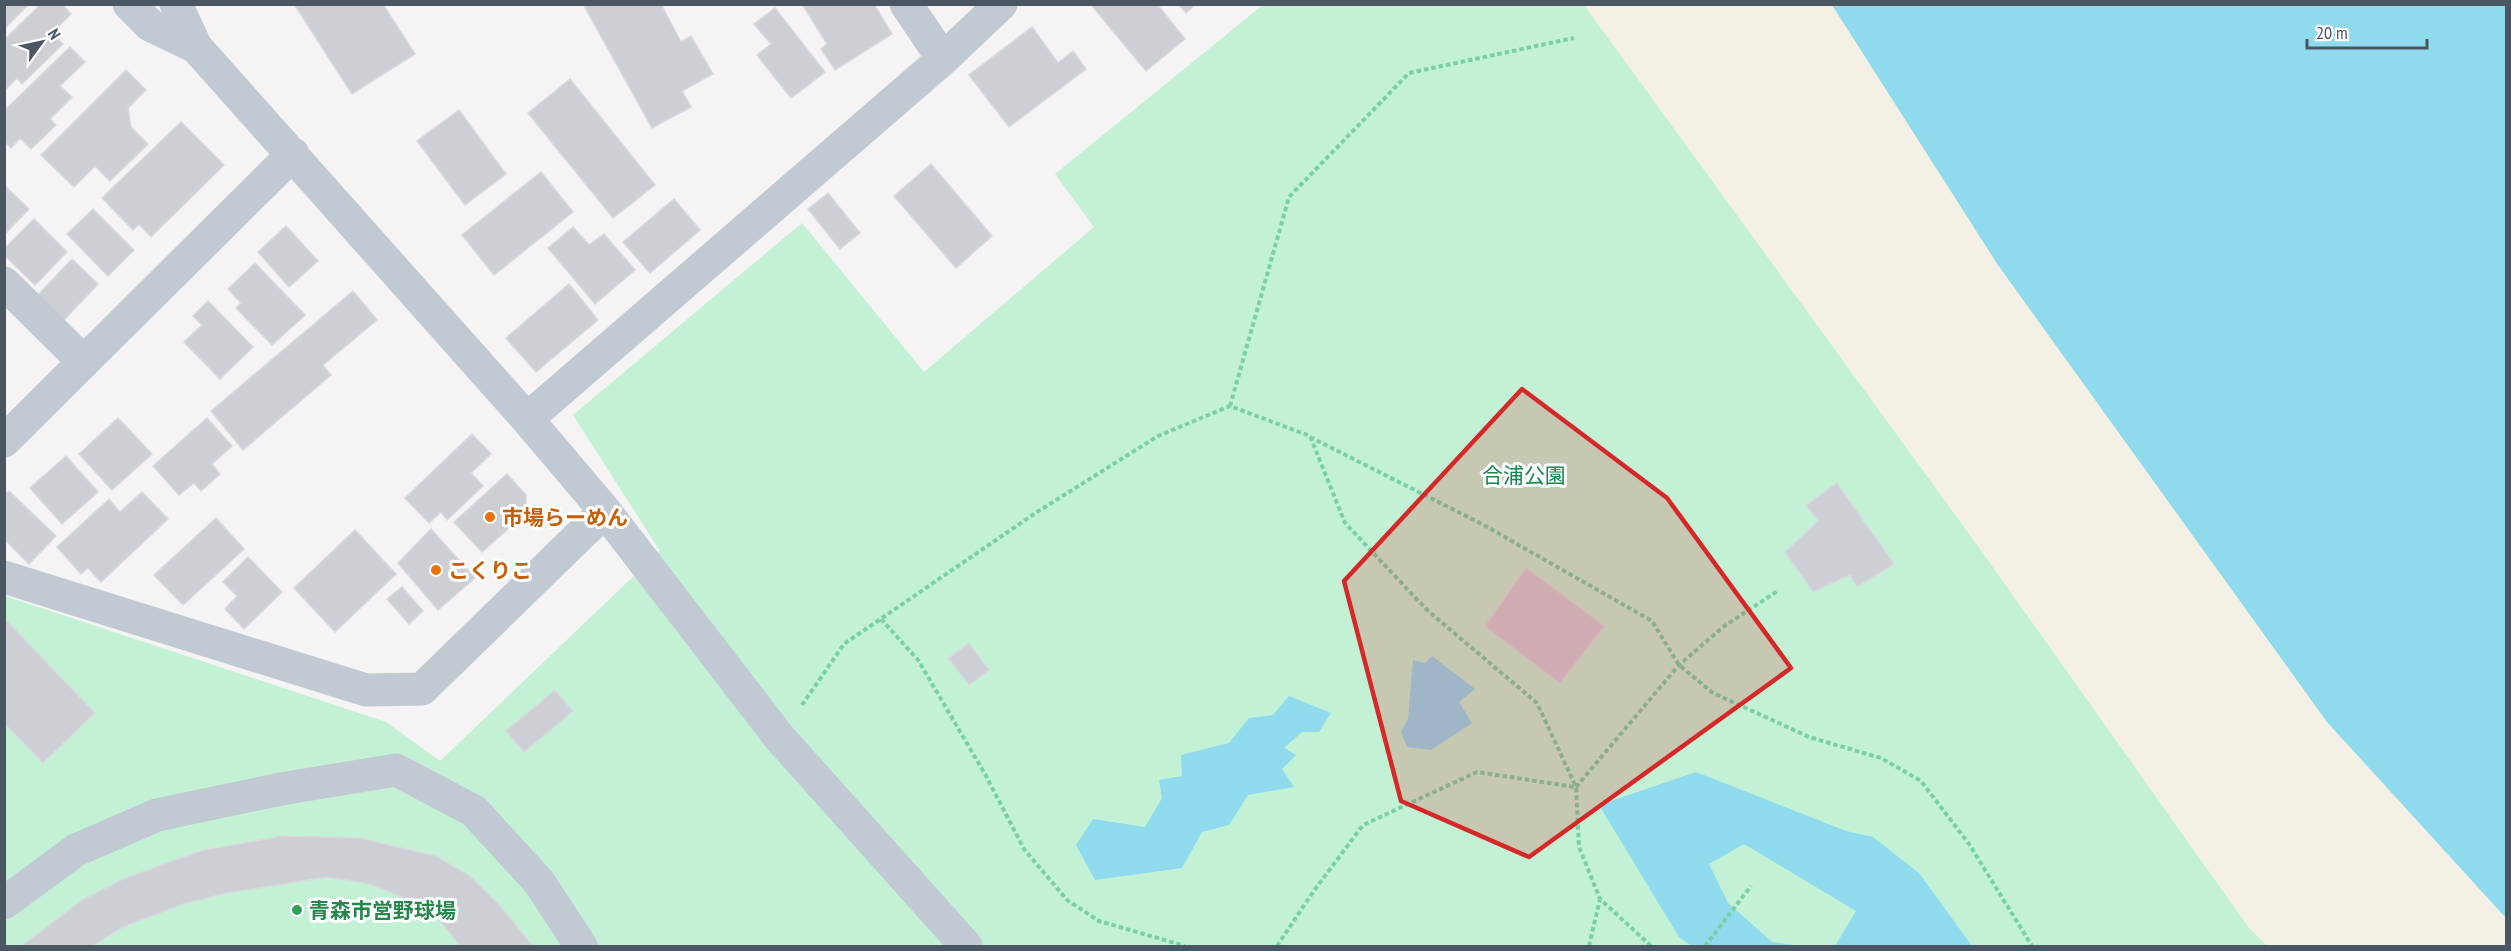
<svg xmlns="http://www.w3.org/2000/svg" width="2511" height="951" viewBox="0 0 2511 951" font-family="'PT Sans Narrow','Noto Sans JP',sans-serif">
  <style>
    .green { fill: #c3f1d5 }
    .sand { fill: #f5f0e5 }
    .water { fill: #90daee }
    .building { fill: #cdcfd5; stroke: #d7d9de; stroke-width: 1.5 }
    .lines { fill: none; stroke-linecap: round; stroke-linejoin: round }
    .path { stroke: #7ad0a6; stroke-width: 4; stroke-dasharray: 4.5 3; stroke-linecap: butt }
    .minor { stroke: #c1cad2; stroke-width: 33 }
    .marked { fill: #d62828; fill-opacity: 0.2; stroke: #d62828; stroke-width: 4.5; stroke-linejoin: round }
    .food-dot { fill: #e8710a; stroke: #fff; stroke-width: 2 }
    .leisure-dot { fill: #2e9e5b; stroke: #fff; stroke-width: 2 }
    .labels { text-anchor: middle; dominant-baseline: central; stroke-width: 6; stroke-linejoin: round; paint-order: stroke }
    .park-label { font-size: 21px; fill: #17864f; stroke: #fff }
    .food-label { font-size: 21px; font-weight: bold; fill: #c56008; stroke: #fff; text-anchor: start }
    .leisure-label { font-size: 21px; font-weight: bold; fill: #27864d; stroke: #fff; text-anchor: start }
  </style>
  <rect width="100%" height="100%" fill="#f5f3f3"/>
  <path class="green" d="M1264,4L1832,5L2327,722L2506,918V946H5V596L386,722L440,761L660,551L573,415L802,223L924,372L1094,227L1055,174Z"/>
  <path class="sand" d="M1584,5H1832L1998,265L2327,722L2506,918V946H2267L2249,928L1980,549Z"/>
  <path class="water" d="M1832,5H2506V918L2327,722L1998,265Z
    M1432,656L1475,689L1459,702L1472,723L1431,750L1407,747L1401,732L1408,719L1413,660L1425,663Z
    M1289,696L1331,713L1319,732H1302L1284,748L1296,755L1282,769L1294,787L1248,795L1229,825L1202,832L1182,868L1095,880L1076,845L1093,819L1145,827L1162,798L1159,780L1182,776L1181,755L1229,743L1249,718L1273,715Z
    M1696,772L1846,831L1873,837L1919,873L1972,946H1835L1856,911L1744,844L1709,864L1728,903L1772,942L1801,946H1692L1679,937L1599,805Z"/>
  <path class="building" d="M4,4H29L4,29Z
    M41,4H62L71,14L52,33L63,44L22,84L17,78L4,91V40Z
    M294,4H383L415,54L352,94Z
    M583,4H661L681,42L691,36L713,74L682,91L691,107L652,128Z
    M802,4H874L892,34L835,70L821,49L827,44Z
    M1093,4H1157L1185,39L1146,71L1092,6Z
    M1178,4H1196L1186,13Z
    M775,8L825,72L791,98L757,55L771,44L754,24Z
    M1032,27L1058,63L1073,51L1086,69L1009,127L969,75Z
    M70,47L85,62L60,86L72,97L50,119L56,125L31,149L20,138L11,148L4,141V111Z
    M126,70L146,90L128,108L131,127L148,144L110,181L95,166L74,187L41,155Z
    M570,79L655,185L613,218L528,113Z
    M459,110L506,174L465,205L417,141Z
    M181,122L224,165L151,237L139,224L133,230L102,198Z
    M931,164L992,236L956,268L894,196Z
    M541,172L573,212L494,275L462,235Z
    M4,185L29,209L4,235Z
    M828,193L860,233L840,249L808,209Z
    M674,199L700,230L650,273L623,242Z
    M93,209L134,250L108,276L67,234Z
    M34,219L67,252L35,285L4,255V249Z
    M286,226L318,261L289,287L258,252Z
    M573,227L589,245L604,234L635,270L595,304L548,248Z
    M72,259L98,284L63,321L37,296Z
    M255,263L305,315L272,345L236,308L241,303L228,289Z
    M569,284L598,320L536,372L506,338Z
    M353,291L377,320L323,365L331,375L243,450L211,411Z
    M208,301L253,347L220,379L184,342L202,325L193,316Z
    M118,418L152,454L112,490L79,454Z
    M207,418L232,446L212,464L220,474L201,491L194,483L179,495L153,466Z
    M472,434L491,454L471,473L483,486L447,520L441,512L429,523L405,498Z
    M66,456L98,492L62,524L30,488Z
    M507,474L526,495V513L482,552L454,522Z
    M1837,483L1894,564L1857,587L1850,575L1813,592L1785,552L1818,521L1806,505Z
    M9,491L56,536L29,564L4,539V495Z
    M142,492L168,519L101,582L88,568L81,574L57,547L109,499L120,512Z
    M216,518L244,549L183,605L154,575Z
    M431,529L475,578L438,610L398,563Z
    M355,530L396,574L335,632L294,588Z
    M248,557L282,592L244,629L225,609L237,596L223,582Z
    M1526,568L1604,626L1560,683L1485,626Z
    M402,587L423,611L409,624L387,599Z
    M4,618L95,713L43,763L4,723Z
    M969,643L989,670L969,685L948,658Z
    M555,690L573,711L524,752L506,731Z
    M282,836L359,838L436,856L470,876L501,907L533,946H460L437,917L404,898L370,884L327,877L227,893L183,904L123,927L92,946H22L82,900L123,879L200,851Z"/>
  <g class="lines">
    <path class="path" d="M1230,406L1289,197L1409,73L1574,38
      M1310,437L1482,524L1652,621L1679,665L1713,693L1809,737L1881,758L1921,781L1969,844L2032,946
      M881,619L918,660L985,774L1024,849L1067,900L1099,921L1185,946
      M802,705L844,644L1034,514L1158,436L1230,406L1310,436L1345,523L1427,610L1537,703L1576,787L1579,847L1600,899L1651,946
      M1576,787L1679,665L1723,627L1779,590
      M1277,946L1313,892L1363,825L1477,772L1575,787
      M1589,946L1600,899
      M1705,946L1751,886"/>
    <path class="minor" d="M129,4L150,25L196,47
      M176,4L196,47L527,419L605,511L779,737L966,946
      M906,4L943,59
      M4,283L84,362
      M527,419L943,59L1001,4
      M4,441L293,154
      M4,577L366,690L422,689L605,511
      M4,903L76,850L157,815L281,789L396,770L474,811L539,882L581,946"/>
  </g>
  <path class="marked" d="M1522,389L1667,498L1791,668L1529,857L1401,801L1344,581Z"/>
  <g class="food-dot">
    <circle cx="490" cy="517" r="6"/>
    <circle cx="436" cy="570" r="6"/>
  </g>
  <circle class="leisure-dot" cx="297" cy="910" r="6"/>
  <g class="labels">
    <g class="park-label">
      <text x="1524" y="475">合浦公園</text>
    </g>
    <g class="food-label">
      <text x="502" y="517">市場らーめん</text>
      <text x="448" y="570">こくりこ</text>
    </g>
    <g class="leisure-label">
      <text x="309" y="910">青森市営野球場</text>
    </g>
  </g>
  <rect width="2511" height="951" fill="none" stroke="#4a5661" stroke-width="12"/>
  <g transform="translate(42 42) rotate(57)" stroke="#ffffff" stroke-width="4.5" paint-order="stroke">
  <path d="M0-4.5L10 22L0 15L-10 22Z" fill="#4a5661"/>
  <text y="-9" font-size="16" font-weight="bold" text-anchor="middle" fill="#4a5661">N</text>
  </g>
  <path d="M2307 39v9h120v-9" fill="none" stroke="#4a5661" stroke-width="3"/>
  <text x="2316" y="39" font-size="18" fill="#4a5661" stroke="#ffffff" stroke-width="4.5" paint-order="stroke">20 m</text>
</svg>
